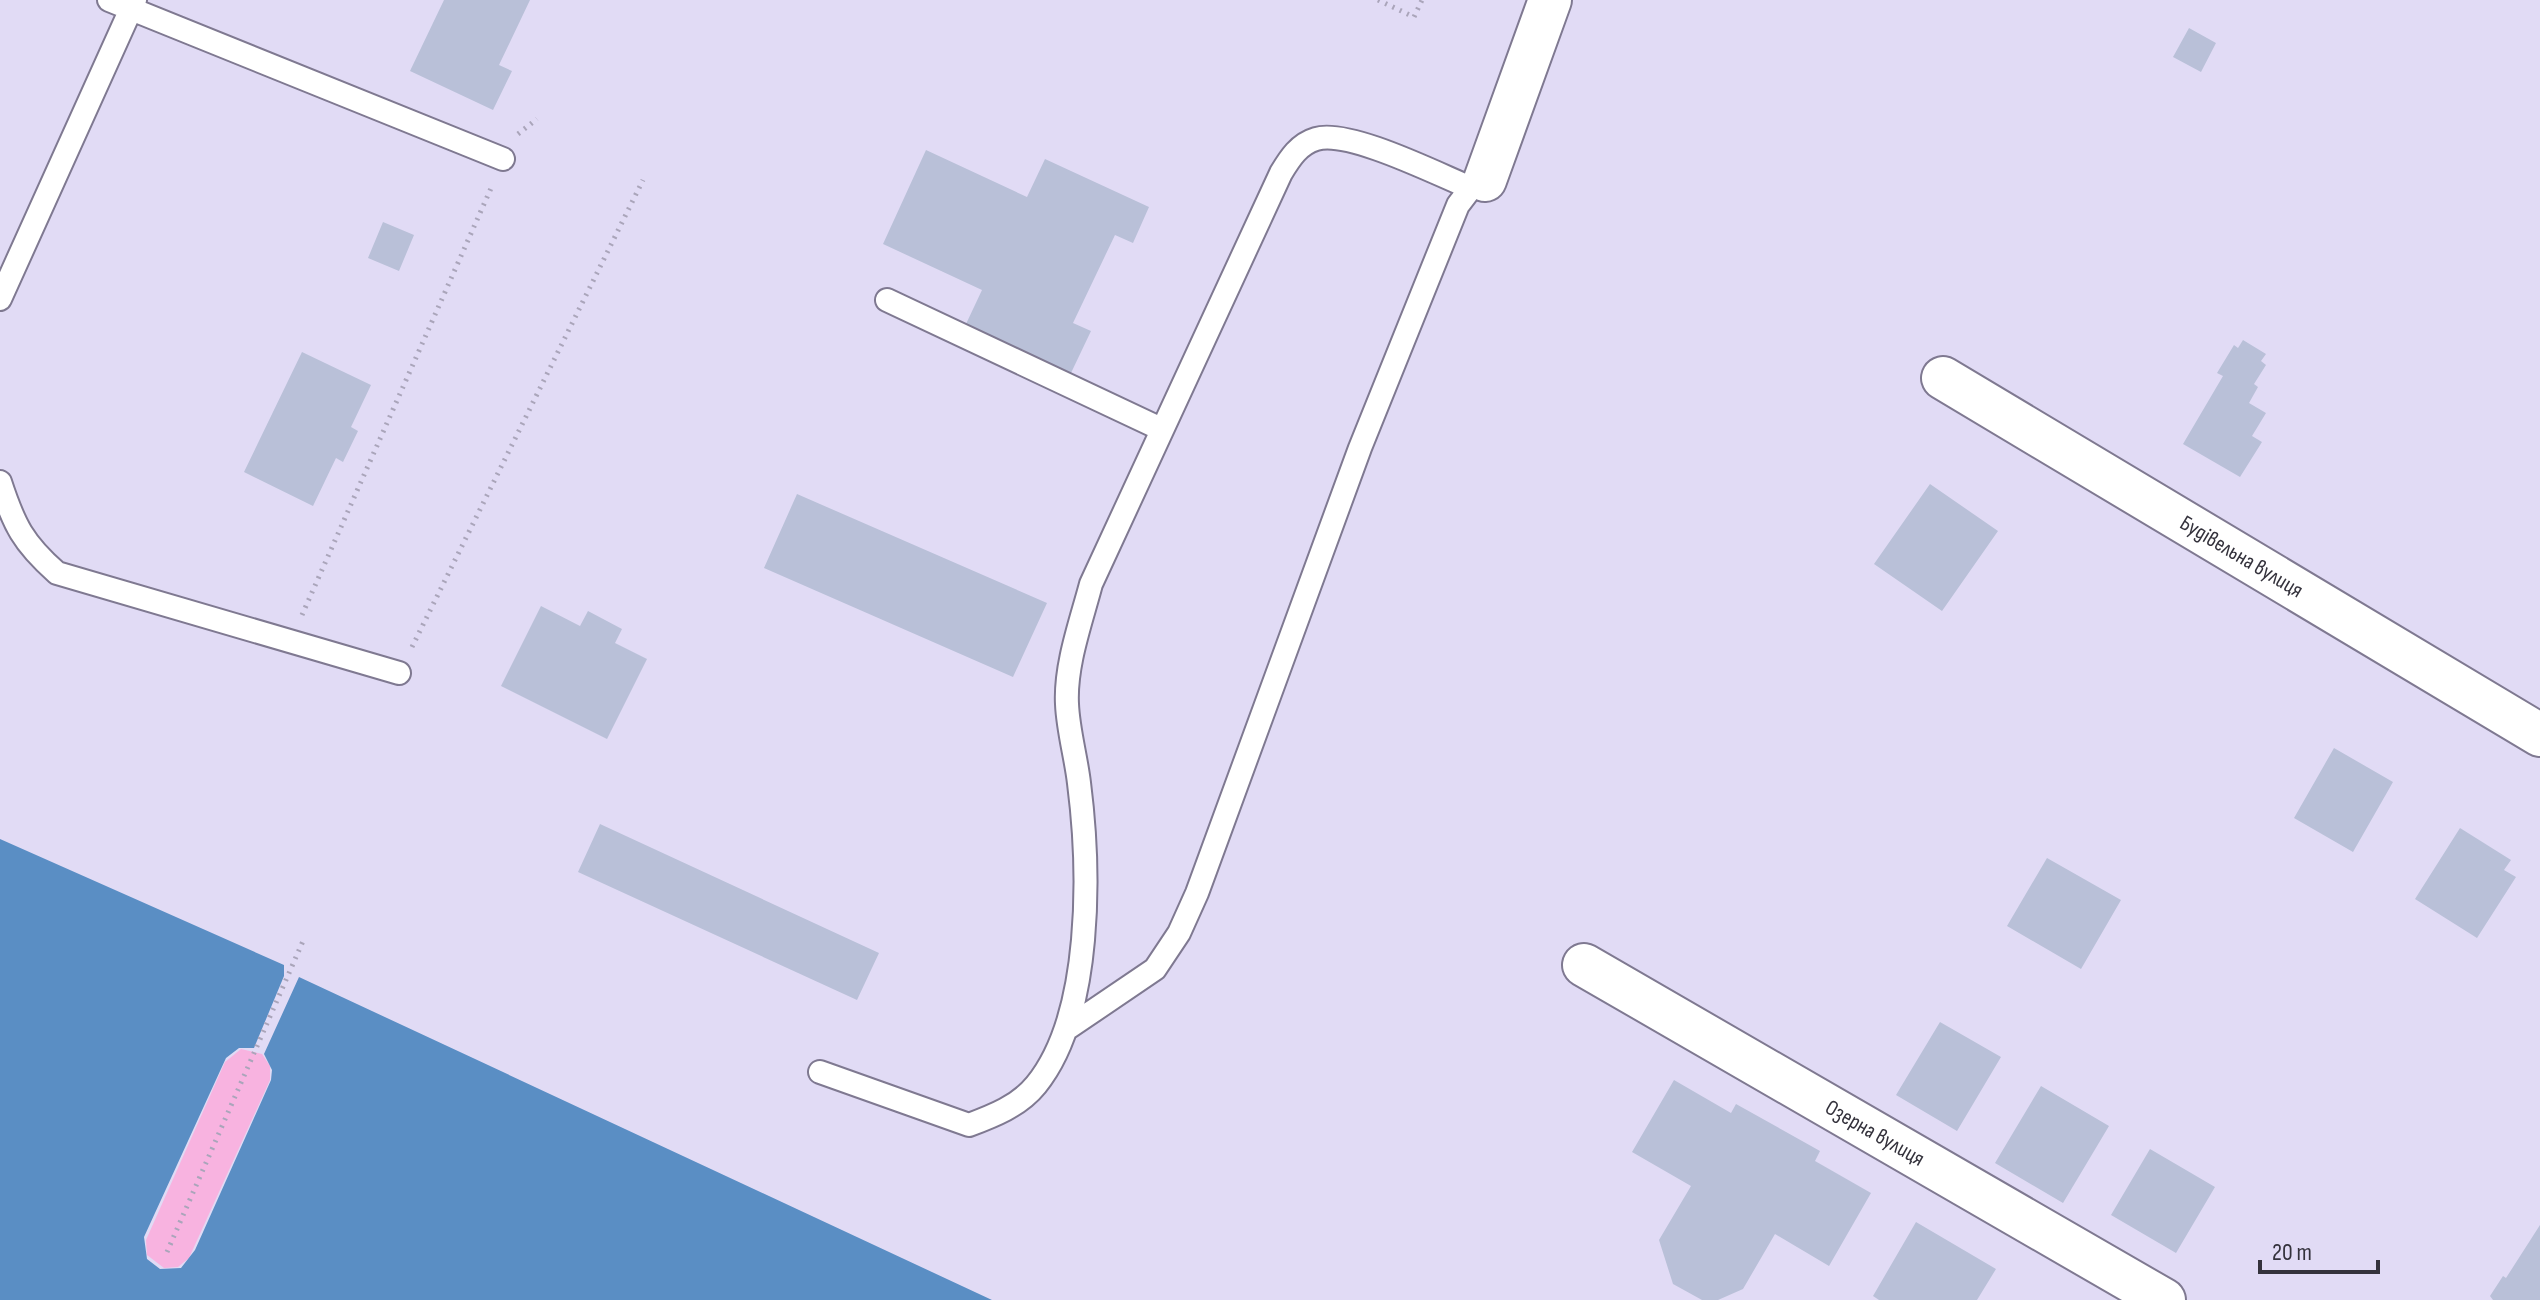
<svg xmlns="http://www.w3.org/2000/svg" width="2540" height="1300" viewBox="0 0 2540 1300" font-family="'Sofia Sans Condensed',sans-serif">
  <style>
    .green { fill: #f8b3e0 }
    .water { fill: #5a8ec4 }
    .building { fill: #b9c0d8 }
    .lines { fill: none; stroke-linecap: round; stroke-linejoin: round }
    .service-casing { stroke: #7f7991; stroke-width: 26 }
    .minor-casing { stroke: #7f7991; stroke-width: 46 }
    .path { stroke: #aaa5ba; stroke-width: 5; stroke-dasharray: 2 6; stroke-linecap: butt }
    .service { stroke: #fff; stroke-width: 22 }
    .minor { stroke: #fff; stroke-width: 42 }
    .labels { text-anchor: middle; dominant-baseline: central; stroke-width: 6; stroke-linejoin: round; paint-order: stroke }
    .street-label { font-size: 22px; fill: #34323c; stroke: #e1dbf5 }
  </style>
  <rect width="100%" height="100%" fill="#e1dbf5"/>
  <path class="green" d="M241,1049L262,1054L270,1066V1080L189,1258L178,1267L164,1268L147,1255L146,1240L225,1062Z"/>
  <path class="water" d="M0,839L284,965V976L254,1048H239L226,1058L144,1237L147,1259L160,1269L181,1268L195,1250L271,1080L272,1070L264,1054L299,977L992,1300H0Z"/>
  <path class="building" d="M444,0H530L499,65L512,71L493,110L410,71Z
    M2189,28L2216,43L2201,72L2173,57Z
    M926,150L1027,197L1045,159L1149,207L1133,243L1115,235L1073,323L1091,331L1071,373L966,324L982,290L883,244Z
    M383,222L414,235L399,271L368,258Z
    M2243,340L2266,354L2261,361L2266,365L2254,384L2258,387L2249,403L2266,413L2252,436L2262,442L2240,477L2183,444L2223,376L2217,373L2234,345L2238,348Z
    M302,352L371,385L351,427L358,431L343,462L336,458L313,506L244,472Z
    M1930,484L1998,531L1942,611L1874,564Z
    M797,494L1047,603L1013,677L764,568Z
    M541,606L580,626L588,611L622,629L615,643L647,659L607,739L501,686Z
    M2334,748L2393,782L2353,852L2294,818Z
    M600,824L879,953L857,1000L578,872Z
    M2460,828L2511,860L2504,870L2516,877L2477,938L2415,899Z
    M2047,858L2121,900L2081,969L2007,926Z
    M1940,1022L2001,1057L1957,1131L1896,1095Z
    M1674,1080L1731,1113L1736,1104L1820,1151L1815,1161L1871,1193L1829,1266L1775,1234L1743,1289L1718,1300H1702L1673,1284L1659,1240L1691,1186L1632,1152Z
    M2041,1086L2109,1126L2063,1203L1995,1163Z
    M2150,1149L2215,1187L2176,1253L2111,1215Z
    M1916,1222L1996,1269L1977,1300H1879L1873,1296Z
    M2540,1225V1300H2493L2490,1296L2503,1276L2506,1278Z"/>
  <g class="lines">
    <defs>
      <path id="service" d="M109,0L503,159
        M0,299L135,0
        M887,300L1161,429
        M0,482C14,525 23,543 57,573L399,673
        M1068,1028L1155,969L1179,933L1197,893L1360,448L1458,205L1471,188L1483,181
        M820,1072L969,1125C993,1116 1019,1106 1036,1085C1093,1015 1090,869 1079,783C1076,757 1068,730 1067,704C1065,665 1081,622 1091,584L1281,173C1290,158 1299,144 1316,139C1348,129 1437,174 1471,188"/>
      <g id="minor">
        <path d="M1485,180L1550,0"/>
        <path id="s1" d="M1943,378L2540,735"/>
        <path id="s2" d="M1584,965L2164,1300"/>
      </g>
    </defs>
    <use href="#service" class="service-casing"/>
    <use href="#minor" class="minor-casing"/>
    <path class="path" d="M1378,0L1414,17L1422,0
      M518,134L537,119
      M302,615L492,186
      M412,647L643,180
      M167,1252L303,941"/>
    <use href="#service" class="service"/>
    <use href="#minor" class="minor"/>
  </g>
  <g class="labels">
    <g class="street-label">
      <text stroke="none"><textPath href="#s1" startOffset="348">Будівельна вулиця</textPath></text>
      <text stroke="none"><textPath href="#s2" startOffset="336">Озерна вулиця</textPath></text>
    </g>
  </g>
  <path d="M2260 1260v12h118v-12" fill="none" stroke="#34323c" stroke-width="4"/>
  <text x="2272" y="1260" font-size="24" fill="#34323c" stroke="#e1dbf5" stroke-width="6" paint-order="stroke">20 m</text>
</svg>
